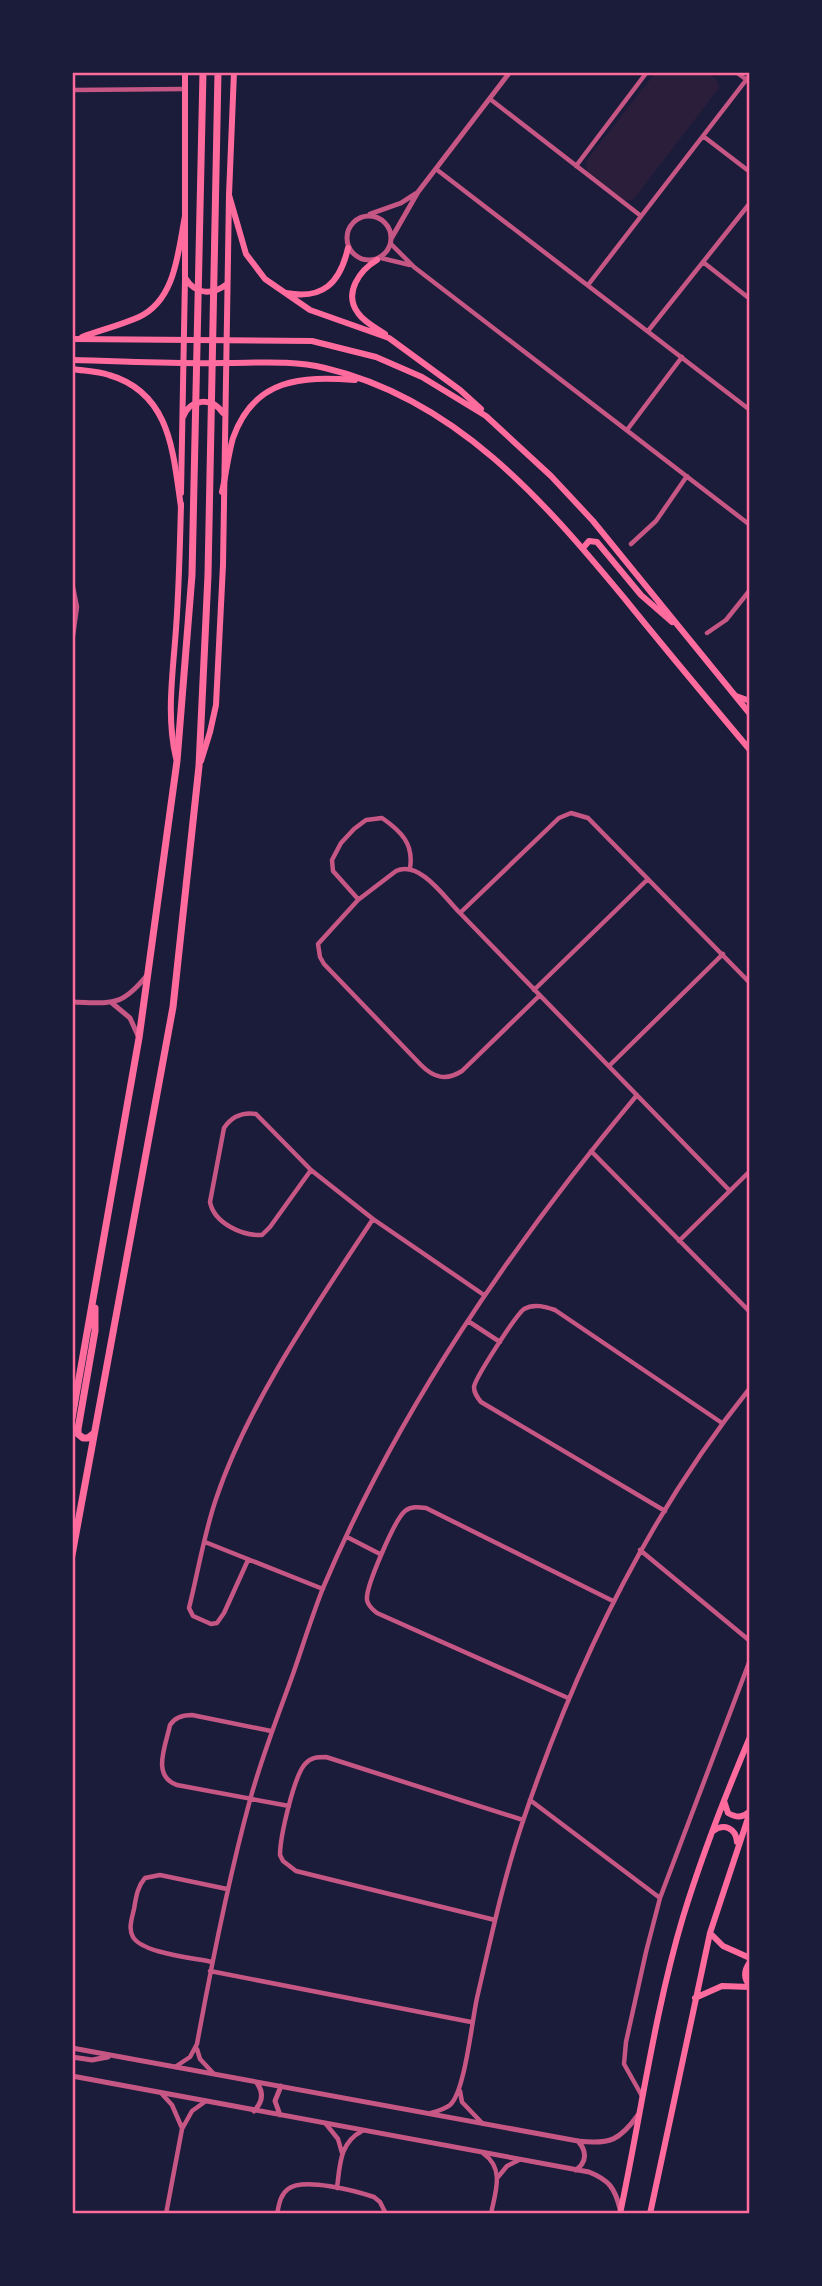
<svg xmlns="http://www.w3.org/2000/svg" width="822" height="2286" viewBox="0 0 822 2286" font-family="Helvetica,sans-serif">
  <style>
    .green { fill: #2a1e3b }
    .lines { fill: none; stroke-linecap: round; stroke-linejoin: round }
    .minor { stroke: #c65784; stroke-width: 4.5 }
    .tertiary { stroke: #c65784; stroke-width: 5 }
    .secondary { stroke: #ff6b9d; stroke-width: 6 }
    .primary { stroke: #ff6b9d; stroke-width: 6 }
    .trunk { stroke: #ff6b9d; stroke-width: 7 }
    .neatline { fill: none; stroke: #ff6b9d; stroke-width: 2.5 }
  </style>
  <rect width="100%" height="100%" fill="#1b1b3a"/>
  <path class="green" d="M656,72H707L717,80L719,88L633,200L623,201L587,172L586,161Z"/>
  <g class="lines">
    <path class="minor" d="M736,72L747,80
      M72,90L185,89
      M490,99L641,216
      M703,136L750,172
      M576,166L647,72
      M436,169L750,410
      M391,244L414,267L750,525
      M381,258L410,265
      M703,262L750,299
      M588,285L750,75
      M648,331L750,203
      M627,430L682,357
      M631,544L656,521L687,476
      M72,582L77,607L72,643
      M707,633L726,620L750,590
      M358,899L333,871L332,860L341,843L354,829L366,820L382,818C401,831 414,844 410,868
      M460,913L559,818L571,813L588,818L750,983
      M534,990L648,879
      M539,996L462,1071C446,1081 434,1078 421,1065L324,964L320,957L318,944L358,900L396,871C420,860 445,898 460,913L730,1191
      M609,1066L723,954
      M591,1151L750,1312
      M311,1170L270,1227L262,1235C242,1236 214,1223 210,1202L224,1128C232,1116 242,1112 256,1114L311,1170L373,1219L484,1295
      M679,1241L750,1171
      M468,1321L500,1342
      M665,1511L481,1402C477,1397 474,1393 474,1387C475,1378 516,1315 524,1309C534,1303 546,1307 555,1310L722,1423
      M347,1537L380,1554
      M205,1542L323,1589
      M640,1550L750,1641
      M248,1560L224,1613L217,1623L211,1624L193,1616L189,1608C198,1572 204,1534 216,1499C248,1403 317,1304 373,1219
      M568,1698L377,1613C373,1610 368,1606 367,1600C365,1588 395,1519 405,1511C411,1506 419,1507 426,1508L613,1601
      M271,1731L192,1715C183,1715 175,1717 170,1725C166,1745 151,1776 177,1785L289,1806
      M530,1800L660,1898
      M495,1920L296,1871L283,1861L280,1855C280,1837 294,1776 305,1764C311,1757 318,1757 326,1757L523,1820
      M212,1962C194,1958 142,1953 133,1937C128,1929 132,1918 134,1909C136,1898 137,1887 145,1878L160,1875L227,1889
      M210,1971L471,2022
      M197,2049L200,2059L213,2073
      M175,2067L190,2057L197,2044C212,1962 228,1880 250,1800C262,1756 278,1716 293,1674C303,1645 312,1616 323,1588C399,1408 512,1245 637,1095
      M460,2091L462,2102L482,2123
      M162,2094L172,2105L182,2128
      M642,2096L624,2064L626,2042L646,1952L660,1898L750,1660
      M431,2113C438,2111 445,2109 450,2105C465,2092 472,2020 477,1998C491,1938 504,1876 524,1818C576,1664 648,1515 750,1388
      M326,2124L338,2139L342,2153
      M484,2154C505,2169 495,2193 491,2214
      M498,2177L507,2166L519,2160
      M337,2188C340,2166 339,2143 362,2131
      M166,2214L182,2129L192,2111L206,2101
      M277,2214C279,2205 280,2195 288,2189C303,2177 356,2191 374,2197L380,2202L386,2214"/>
    <path class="tertiary" d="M370,214L401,203L415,194
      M347 238a22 22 0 1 1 44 0a22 22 0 1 1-44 0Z
      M391,239L418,192L510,72
      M72,1002C112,1003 121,1008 148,974
      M112,1003L130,1018L139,1038
      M72,2048L578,2141C610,2145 620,2140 638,2115
      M72,2057L92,2060L108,2057
      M72,2076L589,2172C609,2180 615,2188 620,2209
      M254,2111C263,2102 264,2093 257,2083
      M280,2115L275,2101L281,2086
      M576,2170C587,2162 587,2151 578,2141"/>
    <path class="secondary" d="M186,279C196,295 213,295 227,284
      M183,417C191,398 212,397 223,413
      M181,493L185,278V72
      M736,696L750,701
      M176,758C166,716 173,672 176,629C179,587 180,546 181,504
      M201,761L210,732L216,705L223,565L229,195L234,72
      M724,1801L728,1813C737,1818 742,1818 750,1811
      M713,1831C724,1823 736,1828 737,1842
      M710,1933L723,1946L750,1958
      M750,1962C744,1970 743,1978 750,1986
      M695,1998L722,1986L750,1987
      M620,2214C641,2115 654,2014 683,1917C702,1855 725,1796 750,1737
      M650,2214L710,1933L750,1812"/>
    <path class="primary" d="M229,195L246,254L265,279L310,310L389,338L460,390L481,409
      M377,260C360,270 343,293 358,313C364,322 376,328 385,334
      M286,293C323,300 340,283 348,248
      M82,337C101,330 121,325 139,317C176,300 178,251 185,216
      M72,339L312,341L376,357L422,377L486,416L551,476L593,521L750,714
      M72,360C123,361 174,364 225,363C259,363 292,360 325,368C456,399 543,500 625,599C666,650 708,700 750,750
      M72,369C84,371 97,371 109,375C171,393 173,453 181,507
      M222,492C226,475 228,455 233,438C254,378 302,376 355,380
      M583,548L589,541L597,542L641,595L672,622"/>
    <path class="trunk" d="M72,1418L139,1038L177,761L192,575L203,72
      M93,1434L88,1438H83L78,1434V1429L95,1331V1308
      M72,1555L173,1007L199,766L208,575L218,72"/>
  </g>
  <rect width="822" height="2286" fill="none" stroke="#1b1b3a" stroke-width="147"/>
  <rect x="74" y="74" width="674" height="2138" class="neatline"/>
</svg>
